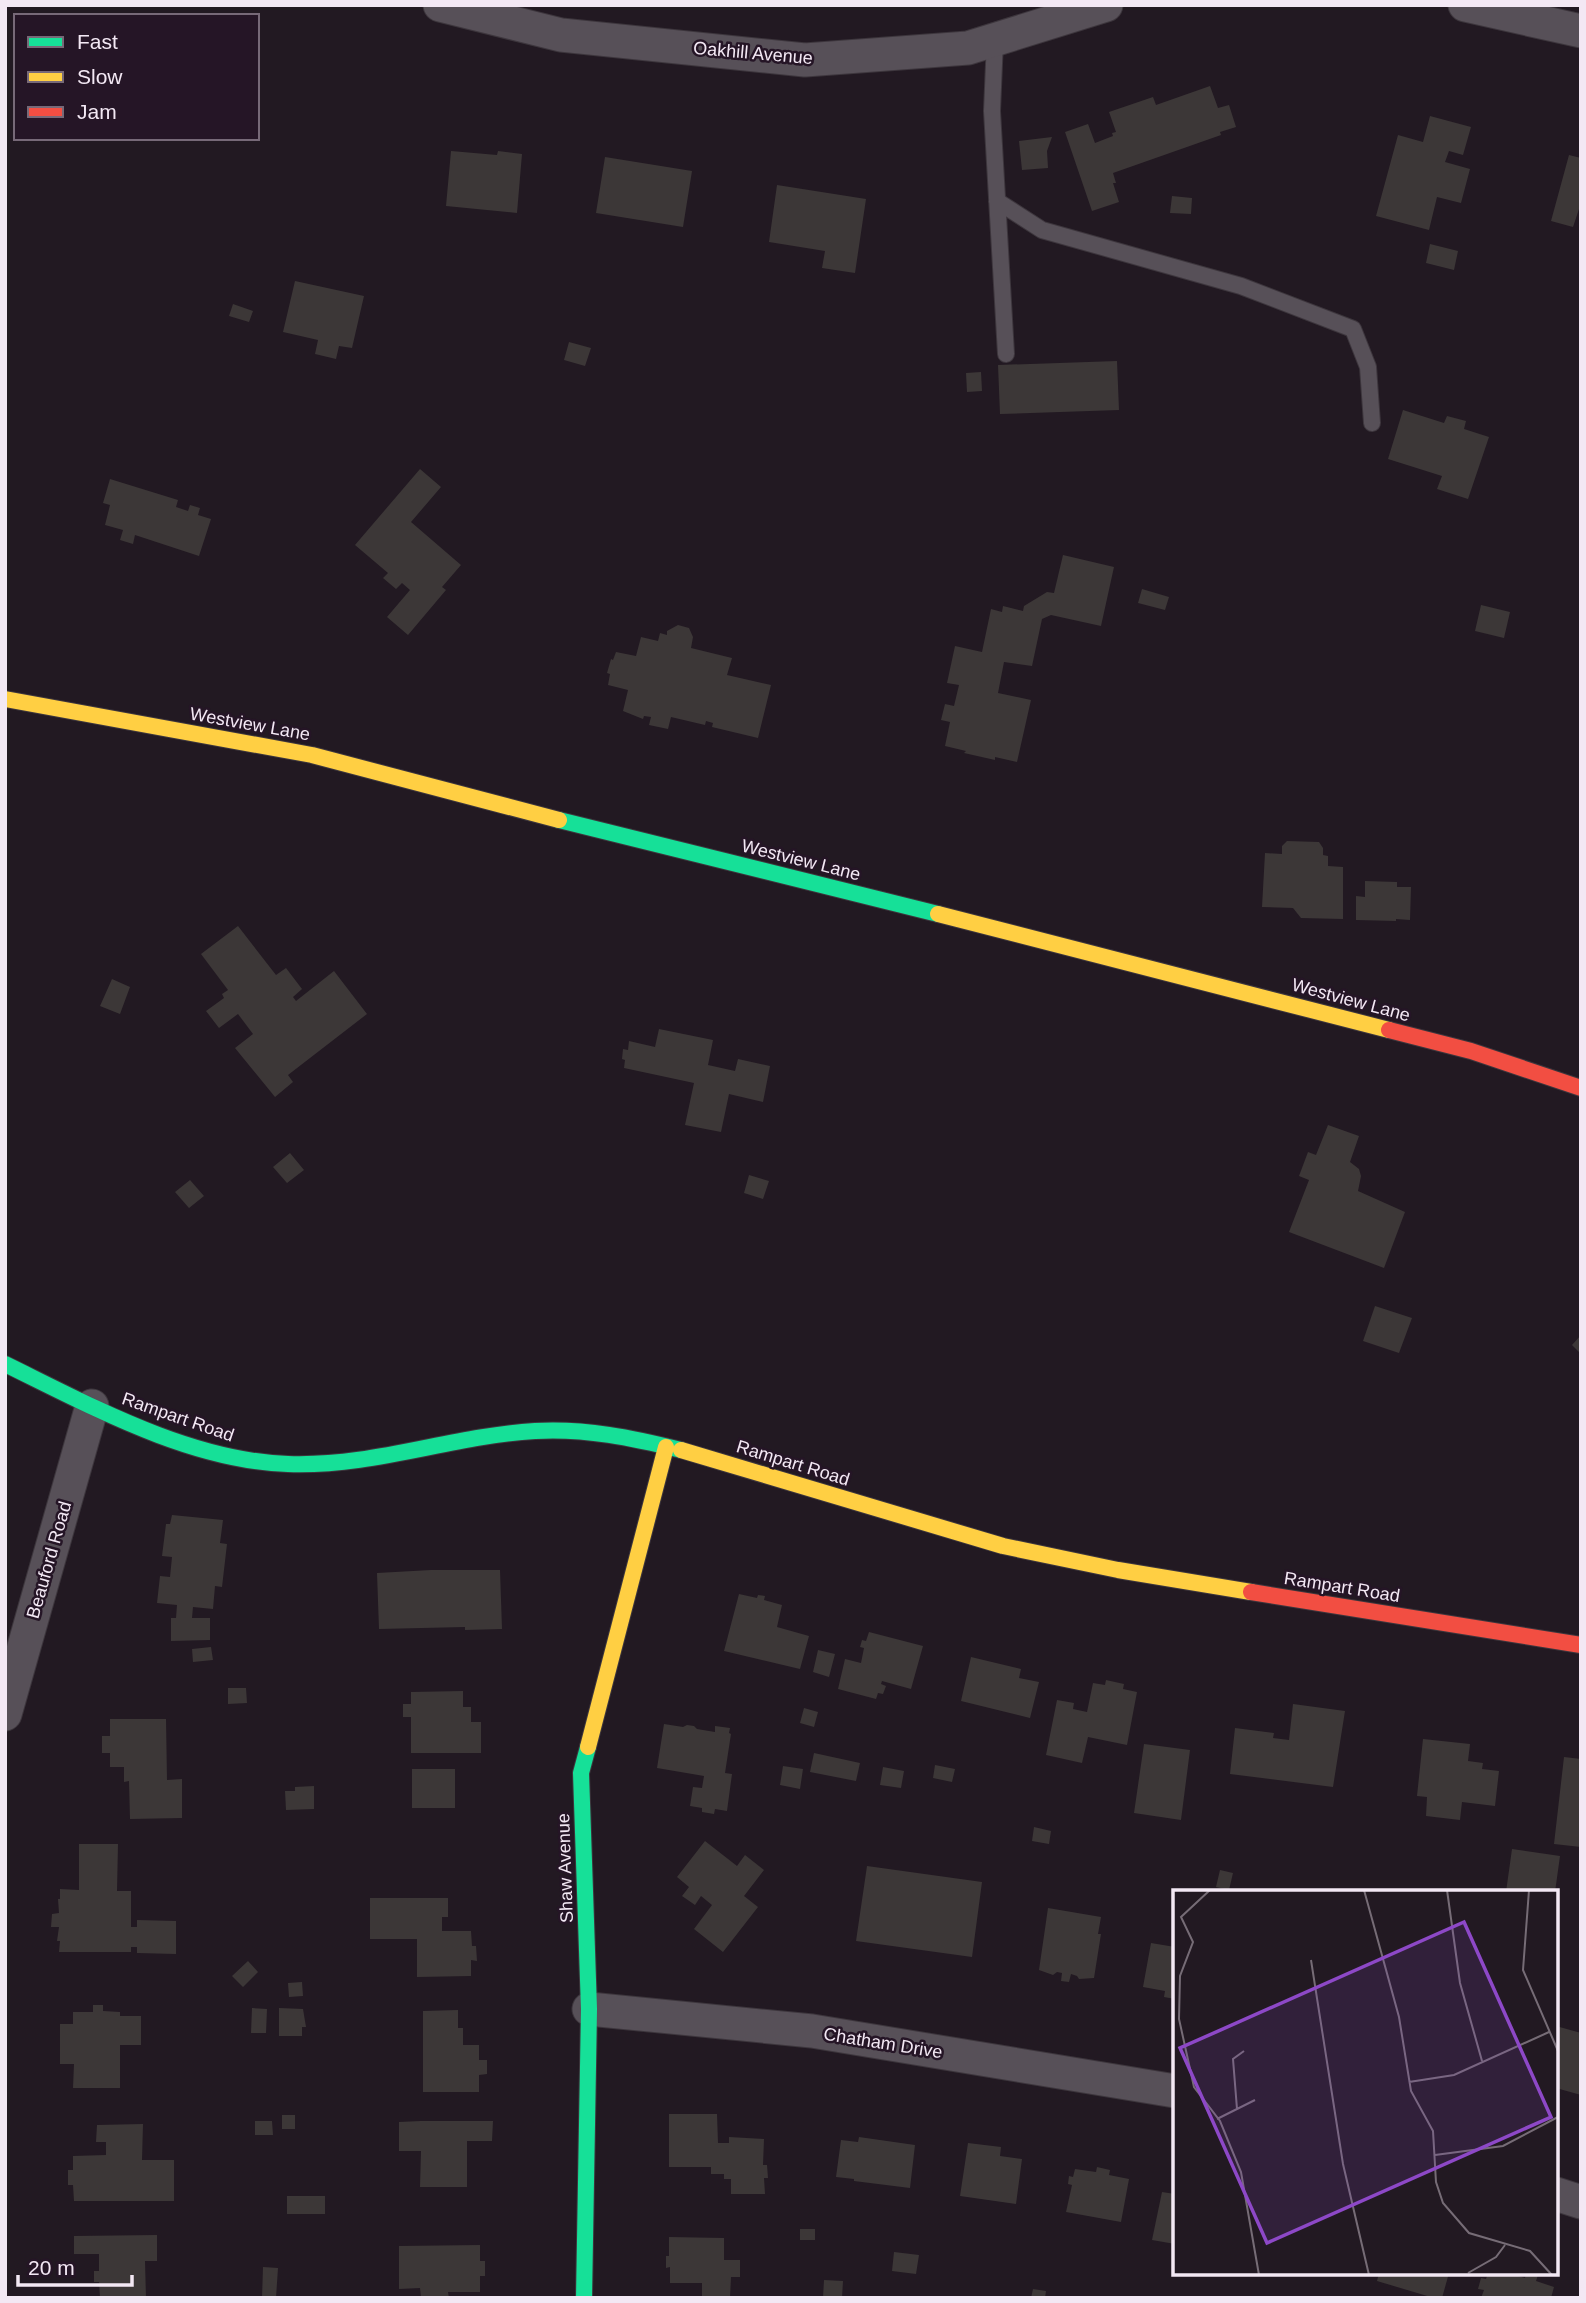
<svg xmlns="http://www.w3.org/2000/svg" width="1586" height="2303" viewBox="0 0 1586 2303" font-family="Helvetica,sans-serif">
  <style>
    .building { fill: #3c3737 }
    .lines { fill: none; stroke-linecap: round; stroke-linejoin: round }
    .lane-casing { stroke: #3d363d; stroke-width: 18 }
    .street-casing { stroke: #3d363d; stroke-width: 35 }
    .fast-casing { stroke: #3d363d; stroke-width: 18 }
    .slow-casing { stroke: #3d363d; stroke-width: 18 }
    .jam-casing { stroke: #3d363d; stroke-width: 18 }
    .lane { stroke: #575058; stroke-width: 16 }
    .street { stroke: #575058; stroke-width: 33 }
    .fast { stroke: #16e098; stroke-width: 16 }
    .slow { stroke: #ffcf43; stroke-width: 16 }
    .jam { stroke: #f24e42; stroke-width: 16 }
    .labels { text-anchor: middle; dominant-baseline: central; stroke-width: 5; stroke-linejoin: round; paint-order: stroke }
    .street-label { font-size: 18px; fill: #f3e8f4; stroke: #251526 }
    .inset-road { fill: none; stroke: #766c76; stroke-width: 2 }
    .view { fill: #8d48c7; fill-opacity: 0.15; stroke: #8d48c7; stroke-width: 3.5 }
    .inset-edge { fill: none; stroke: #f3e8f4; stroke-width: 3.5 }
  </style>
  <rect width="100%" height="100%" fill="#221922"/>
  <path class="building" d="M1210,86L1218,108L1229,105L1236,127L1220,132L1221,135L1113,173L1116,183H1113L1119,202L1092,211L1065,132L1088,124L1095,143L1113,136L1112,133L1116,132L1109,112L1153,97L1156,105Z
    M1430,116L1471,127L1463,155L1449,151L1445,162L1470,169L1461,203L1437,197L1429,230L1376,216L1398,135L1423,142Z
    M1052,137L1047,151L1048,168L1022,170L1019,141Z
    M451,151L497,155L498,151L522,154L517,213L446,206Z
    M1569,155L1581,158V203L1573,227L1551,221Z
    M605,157L692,171L683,227L596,213Z
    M777,185L866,199L855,273L822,268L825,251L769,242Z
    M1172,196L1192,198L1191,214L1170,213Z
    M1430,244L1458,251L1454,270L1426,263Z
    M295,281L364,296L352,348L339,346L336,359L315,354L318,340L283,332Z
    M233,304L253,311L249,322L229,316Z
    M569,342L591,348L585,366L564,360Z
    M1117,361L1119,410L1000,414L998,365Z
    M981,372L982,391L967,392L966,373Z
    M1403,410L1444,423L1447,416L1466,421L1464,429L1489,437L1468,499L1437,489L1442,476L1388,459Z
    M420,469L441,487L411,522L461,565L442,587L446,590L408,635L387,617L410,590L402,583L396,589L383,578L388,573L355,545Z
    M110,479L178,500L176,507L188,511L190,505L200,508L198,515L211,519L199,556L135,535L133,544L120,540L123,530L105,525L110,505L103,503Z
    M1063,555L1114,567L1101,626L1051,615L1042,619L1032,666L1004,662L998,693L1031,700L1017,762L995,757V760L964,753L966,751L945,746L950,722L941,720L945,704L954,706L959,685L947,683L955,646L982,652L991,609L1002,612L1003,606L1023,611L1024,606L1047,592L1054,593Z
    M1142,589L1169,597L1165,610L1138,603Z
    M1481,605L1510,612L1504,638L1475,631Z
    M678,625L689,628L693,637L691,648L732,658L727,675L771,685L758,738L712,727L713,723L706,721L705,725L671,717L668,729L649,725L651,717L644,716L643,719L623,711L628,690L608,685L610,674L607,673L611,659L613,660L616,652L636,656L641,637L658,641L660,633L667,635V631Z
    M1287,841L1319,842L1323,848V855L1328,856V866L1343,867V919L1301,918L1293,908L1262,907L1265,853L1282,854V846Z
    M1365,881L1397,882V887H1411L1410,920L1396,919V921L1356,920V896L1365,897Z
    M238,926L276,975L286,968L302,989L293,997L296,1001L334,971L367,1014L288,1075L293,1082L275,1097L235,1048L253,1034L238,1014L219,1028L206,1011L224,998L222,994L228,990L201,954Z
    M112,979L130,987L120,1014L100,1006Z
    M659,1029L713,1040L708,1065L735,1071L738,1059L770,1066L763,1102L729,1094L721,1132L685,1125L694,1083L624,1068L625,1060L622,1059L623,1049L628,1050L629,1041L655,1047Z
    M1328,1125L1359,1136L1350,1162L1359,1169L1361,1176L1358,1191L1405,1212L1384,1268L1289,1232L1309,1180L1299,1176L1308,1152L1316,1155Z
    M290,1153L304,1170L287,1183L273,1167Z
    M749,1175L769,1181L763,1199L744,1193Z
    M190,1180L204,1196L189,1208L175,1192Z
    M1375,1306L1412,1318L1399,1353L1363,1341Z
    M1581,1335V1354L1572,1345Z
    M172,1515L223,1520L220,1543L227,1544L222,1587L215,1586L213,1609L193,1607L192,1618H210V1640L171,1641V1618H176L177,1605L157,1603L160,1576L170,1577L172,1557L162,1556L166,1524H170Z
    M431,1570H500L502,1629L465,1630V1627L379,1629L377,1573Z
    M739,1594L757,1598L758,1595L765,1596L764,1600L782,1605L777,1627L809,1636L800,1669L724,1651Z
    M869,1632L923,1646L911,1689L882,1681L881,1684L886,1686L883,1694L878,1693L876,1699L838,1689L845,1659L861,1663L864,1648L860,1647L862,1640L866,1641Z
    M211,1647L213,1660L193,1662L192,1649Z
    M818,1650L835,1654L829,1677L813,1672Z
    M971,1657L1021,1669L1019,1678L1039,1682L1030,1718L961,1701Z
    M1106,1680L1124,1684L1123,1689L1137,1692L1127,1745L1088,1737L1082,1763L1046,1755L1057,1700L1074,1703L1073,1709L1087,1712L1093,1683L1105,1685Z
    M228,1688H246L247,1703L228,1704Z
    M463,1691V1707H471V1722H481V1753H411V1717H403V1704H411V1692Z
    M1293,1704L1345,1711L1333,1787L1230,1774L1235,1728L1274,1733L1273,1738L1289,1740Z
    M804,1708L818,1712L814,1727L800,1723Z
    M110,1719H166L167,1780L182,1779V1818L130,1819L129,1781L124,1782V1767H110V1753H102V1736H110Z
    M664,1724L683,1727L687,1725L694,1726L697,1729L715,1732V1726L730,1728L729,1733L731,1734L725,1773L732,1774L727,1811L715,1809L714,1814L702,1812V1808L690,1806L693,1787L702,1788L704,1776L657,1768Z
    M1423,1739L1470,1744L1468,1761L1483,1763L1482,1769L1499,1771L1495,1806L1462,1802L1460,1820L1426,1816L1427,1797L1417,1796Z
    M1144,1744L1190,1750L1181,1820L1134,1813Z
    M814,1753L860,1763L856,1781L810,1772Z
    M1564,1757L1581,1759V1847L1554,1844Z
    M935,1765L955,1769L952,1782L933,1778Z
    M783,1766L803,1769L800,1789L780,1785Z
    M883,1767L904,1771L901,1788L880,1785Z
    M412,1769H455V1808H412Z
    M314,1786V1809L286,1810L285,1791H295V1787Z
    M1034,1827L1051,1831L1049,1844L1032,1841Z
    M705,1841L737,1866L745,1855L764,1870L744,1896L758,1907L723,1952L694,1929L712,1905L701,1896L695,1905L682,1896L689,1887L677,1877Z
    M79,1844H118L117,1891H131V1927H137V1920L176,1921V1954L137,1953V1947H131V1952H59L60,1941H57L59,1927H51L52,1914L59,1913L58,1899H60V1889L79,1890Z
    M1512,1849L1560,1856L1555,1892H1506Z
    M867,1866L982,1882L972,1957L856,1941Z
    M1220,1870L1233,1873L1229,1890L1216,1887Z
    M370,1898H448V1917H442V1931H471L472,1946H476L477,1961L471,1960V1976L417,1977V1939H370Z
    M1048,1908L1101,1917L1098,1934H1101L1094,1978L1079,1979L1077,1976L1071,1974L1069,1982L1061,1981L1062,1973L1057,1972L1053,1975L1039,1970Z
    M1151,1943L1175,1947V1999L1164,1997L1165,1991L1143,1987Z
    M248,1961L258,1972L243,1987L232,1976Z
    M302,1982L303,1996L289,1997L288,1983Z
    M93,2005H103V2011L120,2012V2016H141V2045H120V2088H73L74,2064H60V2024H73V2012H93Z
    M252,2008L267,2009L266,2033H251Z
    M279,2008L303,2009L306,2027H302V2036H279Z
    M458,2010V2028H463V2045H479V2060H487V2074L479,2075V2092H423V2011Z
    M1556,2026L1581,2033L1579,2046H1581V2095L1556,2088Z
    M669,2114H717L718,2143H729V2137L764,2139L763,2165H767L768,2178H764L765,2194H731V2179H724V2174H711V2167H669Z
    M282,2115H295V2129H282Z
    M255,2121H272L273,2135H255Z
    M421,2121H493L492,2141H467V2187H420L421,2151H399V2122Z
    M143,2124L142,2160H174V2201H74L73,2185H68V2170H73V2156L106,2155V2142H96L97,2125Z
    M859,2137L915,2145L910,2188L854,2181V2179L836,2177L841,2140L858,2142Z
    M968,2143L1001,2147L1000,2156L1022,2159L1016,2204L960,2196Z
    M1097,2167L1110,2170L1109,2175L1129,2179L1121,2222L1066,2212L1072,2185L1068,2184L1069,2176L1073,2177L1075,2169L1096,2172Z
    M1162,2192L1175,2194V2244L1152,2240Z
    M287,2196H325V2214H287Z
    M800,2229H815V2240H800Z
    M157,2235V2261H145L146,2298H100L99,2282H94V2271H99V2254H74V2236Z
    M669,2237L724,2238V2260H740V2277H731L730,2298H702V2283H670V2267L666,2268V2256H669Z
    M480,2245V2261H485V2276H480V2292H448L449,2298H421L420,2288L399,2289V2246Z
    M894,2252L919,2255L916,2274L892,2271Z
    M263,2267L278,2268L276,2298H262Z
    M1379,2273H1449L1442,2298H1434L1377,2281Z
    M1488,2273H1508L1525,2278L1526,2273L1538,2275L1536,2281L1554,2287L1551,2298H1481L1484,2290L1478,2289L1481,2278L1486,2279Z
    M824,2280L843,2281L842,2298H823Z
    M1033,2289L1046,2291L1045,2298H1031Z"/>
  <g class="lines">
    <defs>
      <path id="lane" d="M995,40L992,111L1006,354
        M997,201L1042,230L1241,286L1353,329L1368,367L1372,423"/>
      <path id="street" d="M440,5L561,35L805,60L968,48L1106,5
        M1465,5L1581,31
        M5,1714L92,1406
        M589,2009L812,2031L1175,2091
        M1556,2194L1581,2202"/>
      <path id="fast" d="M559,820L938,914
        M5,1364C91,1406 190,1461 288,1464C375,1467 450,1436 535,1431C585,1428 633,1438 681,1450
        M584,2298L589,2009L581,1773L588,1747"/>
      <path id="slow" d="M5,699L312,755L559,820
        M938,914L1389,1030
        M681,1450L1003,1546L1118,1570L1251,1592
        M588,1747L666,1447"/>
      <path id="jam" d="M1389,1030L1471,1051L1581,1088
        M1251,1592L1581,1645"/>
    </defs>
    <use href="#lane" class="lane-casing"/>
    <use href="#street" class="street-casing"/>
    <use href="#fast" class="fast-casing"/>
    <use href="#slow" class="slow-casing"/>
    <use href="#jam" class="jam-casing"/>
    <use href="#lane" class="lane"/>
    <use href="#street" class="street"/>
    <use href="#fast" class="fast"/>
    <use href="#slow" class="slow"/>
    <use href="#jam" class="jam"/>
  </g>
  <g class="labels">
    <g class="street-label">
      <text transform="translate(753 53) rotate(5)">Oakhill Avenue</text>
      <text transform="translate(250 724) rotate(10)">Westview Lane</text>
      <text transform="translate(801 860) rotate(14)">Westview Lane</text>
      <text transform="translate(1351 1000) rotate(15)">Westview Lane</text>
      <text transform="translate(178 1417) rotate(19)">Rampart Road</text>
      <text transform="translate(793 1463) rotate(17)">Rampart Road</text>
      <text transform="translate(49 1560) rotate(-74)">Beauford Road</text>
      <text transform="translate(1342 1587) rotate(9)">Rampart Road</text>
      <text transform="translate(565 1868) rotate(-92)">Shaw Avenue</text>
      <text transform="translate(883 2043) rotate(9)">Chatham Drive</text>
    </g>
  </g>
  <g transform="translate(1173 1890)">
    <rect width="385" height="385" fill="#221922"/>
    <path class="inset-road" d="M37,0L8,27L20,52L7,86L6,129L21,197L47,231L68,282L86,385M191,0L226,127L238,201L260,241L263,292L270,313L296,343L357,361L379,385M274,0L287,93L309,171M356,0L350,80L385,161M138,70L170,274L196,385M236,192L281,185L376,142M64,219L60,169L71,161M44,229L82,210M262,265L330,256L385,227M295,383L323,367L332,355"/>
    <path class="view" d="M291,32L378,227L94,353L7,158Z"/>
    <rect width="385" height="385" class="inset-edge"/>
  </g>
  <rect width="1586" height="2303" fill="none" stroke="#f3e8f4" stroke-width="14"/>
  <rect x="14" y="14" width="245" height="126" fill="#251526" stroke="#776978" stroke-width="2"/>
  <rect x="28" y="37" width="35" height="10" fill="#16e098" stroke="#776978" stroke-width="2"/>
  <text x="77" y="49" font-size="21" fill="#f3e8f4">Fast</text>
  <rect x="28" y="72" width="35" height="10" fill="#ffcf43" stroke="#776978" stroke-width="2"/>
  <text x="77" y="84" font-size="21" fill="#f3e8f4">Slow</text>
  <rect x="28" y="107" width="35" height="10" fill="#f24e42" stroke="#776978" stroke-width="2"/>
  <text x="77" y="119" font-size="21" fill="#f3e8f4">Jam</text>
  <path d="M18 2275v10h114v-10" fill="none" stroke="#f3e8f4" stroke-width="3.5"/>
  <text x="28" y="2275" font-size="21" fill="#f3e8f4" stroke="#251526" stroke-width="5" paint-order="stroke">20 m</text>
</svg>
